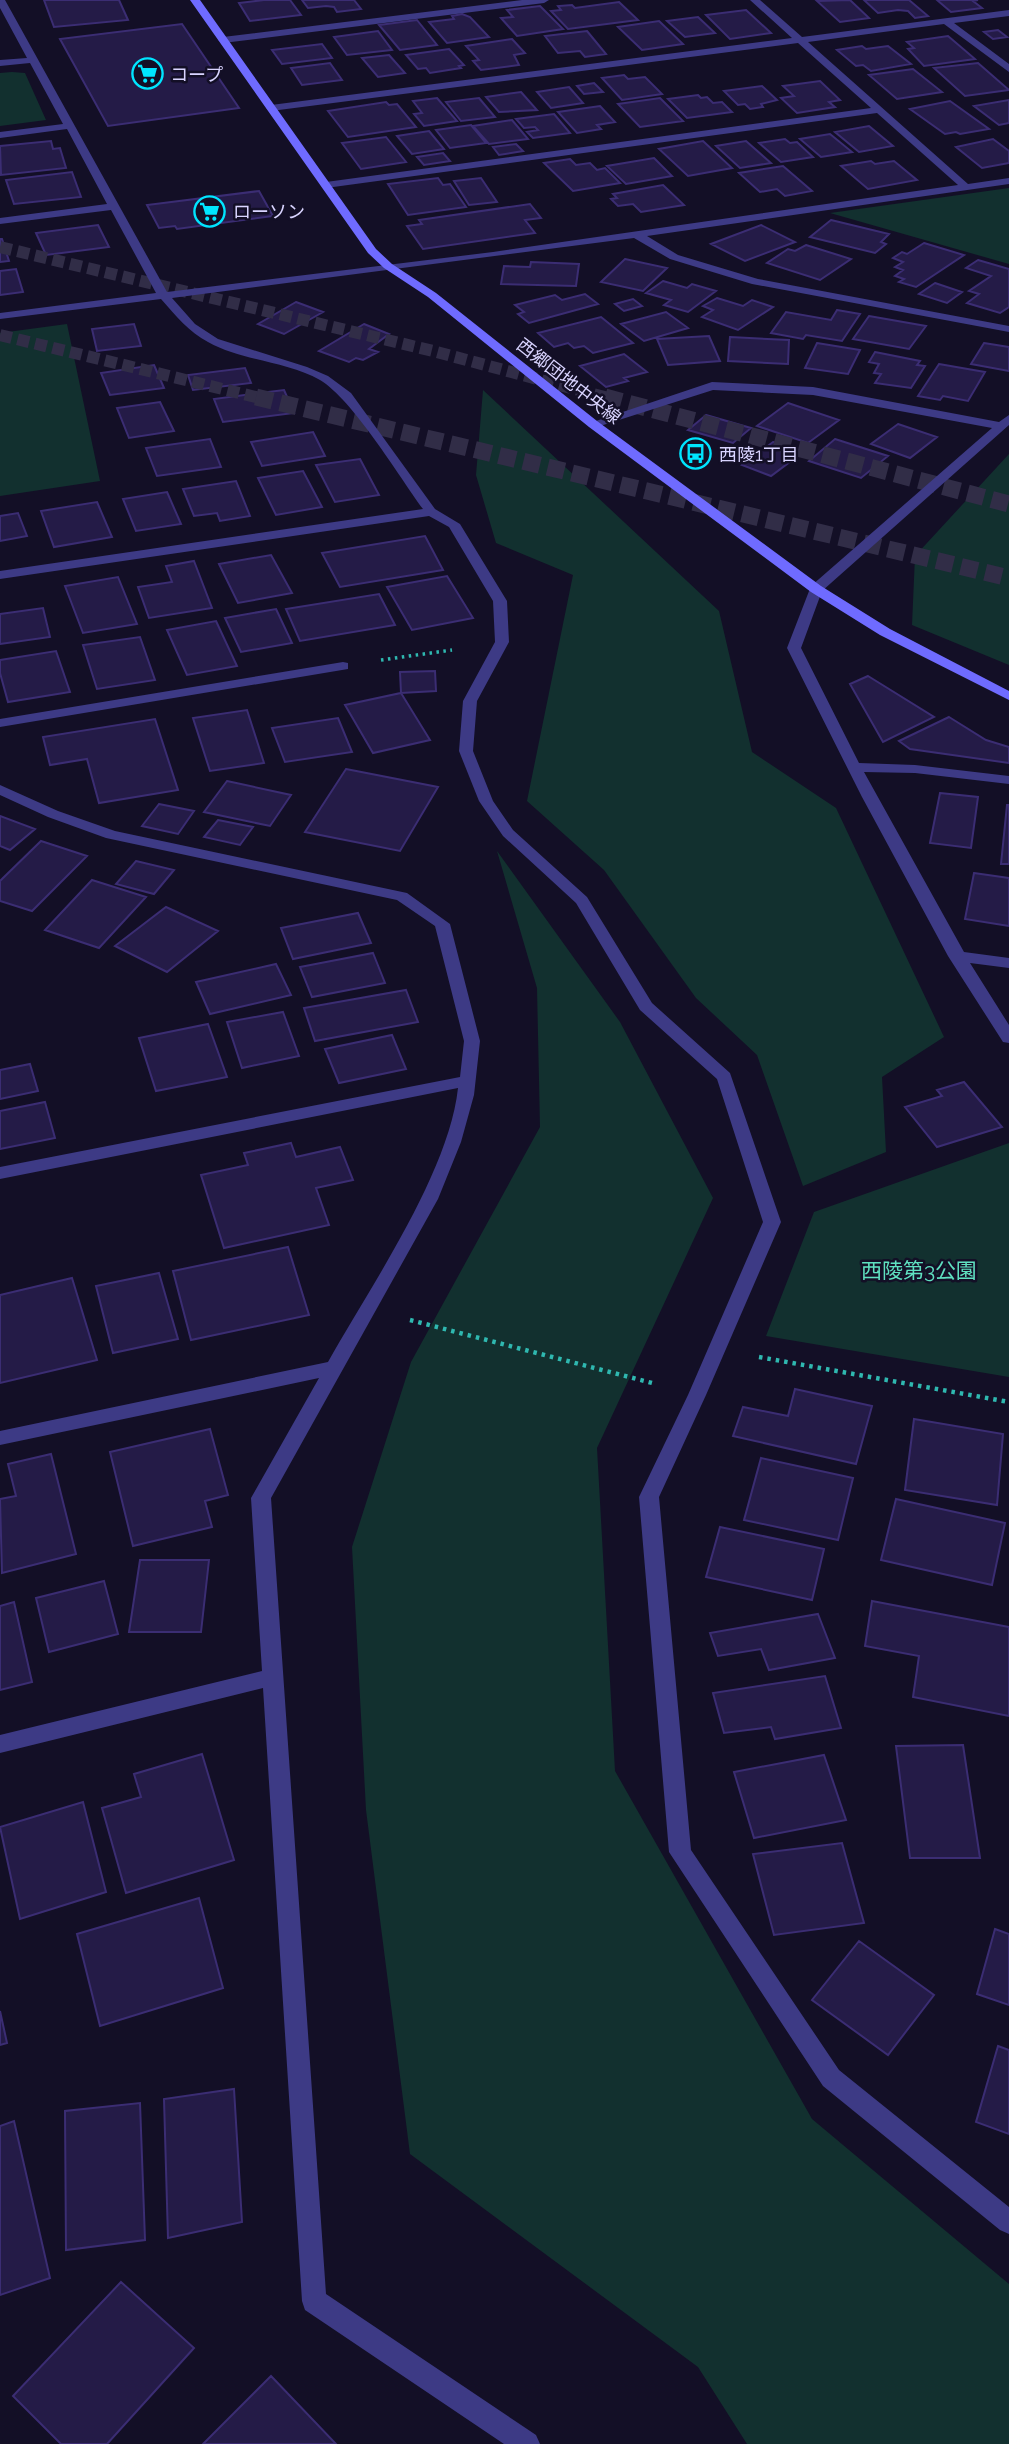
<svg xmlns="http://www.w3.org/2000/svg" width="1009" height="2444" viewBox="0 0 1009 2444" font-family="Raleway,'Noto Sans JP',sans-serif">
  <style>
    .green { fill: #12302f }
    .building { fill: #241b47; stroke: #3b2d73; stroke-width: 2 }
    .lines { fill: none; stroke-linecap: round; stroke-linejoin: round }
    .highway-tunnel-far1 { stroke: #312d47; stroke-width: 12; stroke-dasharray: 12 6; stroke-linecap: butt }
    .highway-tunnel { stroke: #312d47; stroke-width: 17; stroke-dasharray: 17 8; stroke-linecap: butt }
    .path-far1 { stroke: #2fb8b0; stroke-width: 3.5; stroke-dasharray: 2.5 4.5; stroke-linecap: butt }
    .path { stroke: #2fb8b0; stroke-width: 4.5; stroke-dasharray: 3.5 5; stroke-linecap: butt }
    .street { fill: #3d3a85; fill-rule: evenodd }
    .secondary { fill: #6f6bff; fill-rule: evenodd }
    .labels { text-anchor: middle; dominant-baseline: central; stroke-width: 5; stroke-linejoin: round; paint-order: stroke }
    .far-poi-label { font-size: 18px; fill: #d9d4ff; stroke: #130f26; text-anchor: start }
    .far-street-label { font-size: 18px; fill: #d9d4ff; stroke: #130f26 }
    .park-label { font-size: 21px; fill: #5fe0c0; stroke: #130f26 }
  </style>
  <rect width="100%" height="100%" fill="#130f26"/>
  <path class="green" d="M12,72L25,73L46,120L0,126V73Z
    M1009,188V264L830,213Z
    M67,324L100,481L0,496V333Z
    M483,390L719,611L752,752L836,808L944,1037L882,1077L886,1152L803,1186L757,1055L696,998L604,870L527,801L573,575L496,543L476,475Z
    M1009,454V665L912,625L915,556Z
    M497,851L620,1022L713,1198L597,1448L615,1771L812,2119L1009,2284V2444H747L698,2367L410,2154L366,1810L352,1547L411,1362L540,1127L537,988Z
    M1009,1143V1377L766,1336L814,1212Z"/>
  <path class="building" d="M44,0H119L128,20L54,27Z
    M264,0H290L301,15L250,21L239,3Z
    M302,0H354L361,9L337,12L334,7L326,6L308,8Z
    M850,0L869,18L840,22L817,1Z
    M864,0H909L928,16L915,18L908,11L898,10L878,13Z
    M937,0H978L973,1L982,8L951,12Z
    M619,2L638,20L568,29L551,11L561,10L558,6L572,5L575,8Z
    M540,6L563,29L517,36L501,18L513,17L507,10Z
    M746,10L771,33L730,39L706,15Z
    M462,14L470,17L489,37L447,43L429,22L454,19L452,16Z
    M698,17L715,33L685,37L667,21Z
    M417,20L437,45L400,50L379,25Z
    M659,21L683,44L642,50L618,27Z
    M182,24L239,108L108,126L60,39Z
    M998,30L1007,37L993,39L984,32Z
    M378,31L392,50L347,55L334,37Z
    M587,31L606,54L585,57L580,51L558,53L545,36Z
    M948,36L975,59L924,66L908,49L914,48L907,42Z
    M512,39L525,53L514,55L519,65L481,70L473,61L479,60L466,46Z
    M322,44L332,58L282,64L272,50Z
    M862,46L866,49L888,46L911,64L871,71L863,65L856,66L837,50Z
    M449,49L464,65L459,66L461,68L430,73L426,68L418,69L406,55Z
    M389,55L405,73L378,77L362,58Z
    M330,63L342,80L302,85L291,68Z
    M978,63L1009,90L965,96L934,68Z
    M913,69L942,92L897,99L869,75Z
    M624,75L628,79L645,77L662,94L622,100L602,78Z
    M820,81L840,100L829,102L835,107L797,113L781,98L794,96L783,86Z
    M594,83L603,92L584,94L577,86Z
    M762,86L777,100L761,104L763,107L750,109L745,104L738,105L724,91Z
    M569,87L583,103L551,108L537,92Z
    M521,92L537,110L499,112L486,97Z
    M698,95L701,98L707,97L713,103L722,102L732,112L687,118L668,99Z
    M437,98L457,121L424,126L414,114L422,113L413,101Z
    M479,98L495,117L461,121L446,102Z
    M660,98L683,121L640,127L618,104Z
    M1009,100V123L999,125L974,106Z
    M950,101L989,129L960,134L956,132L945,134L910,109Z
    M386,102L389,105L397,104L416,127L348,137L328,111Z
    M600,106L615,122L597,125L601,129L577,133L558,112Z
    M554,114L570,133L533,138L527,132L538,130L535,127L524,128L516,119Z
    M512,120L528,139L489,144L473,126Z
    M471,125L486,143L450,148L436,130Z
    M869,126L893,146L859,152L835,132Z
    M429,131L444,149L412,154L397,136Z
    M830,134L852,152L821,157L800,139Z
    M386,137L406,162L361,169L342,143Z
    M785,139L790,143L797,142L813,157L781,162L759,143Z
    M993,139L1009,151V163L982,168L956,147Z
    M51,141L53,149L60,148L66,168L1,175L0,146Z
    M703,141L732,168L688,176L659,149Z
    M746,141L771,163L740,168L716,146Z
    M516,144L523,151L499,155L493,147Z
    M443,153L450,161L424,165L417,157Z
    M654,158L672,176L626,184L607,166Z
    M570,159L576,165L590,163L597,170L605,168L620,183L573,191L544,163Z
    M871,161L875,164L894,161L917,180L868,189L841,166Z
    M783,166L812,191L785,196L777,189L760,192L739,173Z
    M72,172L81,197L14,204L6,180Z
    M438,178L443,185L450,184L466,207L408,215L388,184Z
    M481,178L497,202L469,205L454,181Z
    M663,185L684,205L641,212L633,204L618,206L611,199L617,198L613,194Z
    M259,191L273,216L177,229L175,226L159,228L147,205Z
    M530,204L541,218L525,220L535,233L423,249L407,226L422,224L419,220Z
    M831,220L889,234L881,242L886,244L875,253L810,237Z
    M98,225L109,247L46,255L36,233Z
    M761,225L795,242L745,261L711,244Z
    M0,239H2L9,261L0,262Z
    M924,243L964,255L916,287L899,282L904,279L895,276L903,270L895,267L903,262L893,258L902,252L907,254Z
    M806,245L851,259L820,280L767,263L788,249L795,251Z
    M625,259L667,268L643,291L601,282Z
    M978,260L1009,269V307L1000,313L967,303L979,294L969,291L991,276L966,268Z
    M531,262L579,264L576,286L501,284L504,266L530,267Z
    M16,269L23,292L0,295V271Z
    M663,281L687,288L692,284L716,291L688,312L664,305L671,300L646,293Z
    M935,283L962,292L947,303L919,294Z
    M585,294L598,304L529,323L518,314L524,312L515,305L555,295L562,300Z
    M717,298L743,306L752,300L773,307L738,330L702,317L713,310L703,306Z
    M633,299L642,306L624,311L615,304Z
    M296,302L323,312L284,334L258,324Z
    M837,310L860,314L842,341L806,335L803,339L771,333L786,312L831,320Z
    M666,312L688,328L644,341L621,324Z
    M869,316L926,326L909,349L853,339Z
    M601,317L633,343L593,353L584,346L574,348L568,343L554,347L538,333Z
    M134,324L141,346L97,351L92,329Z
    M364,324L389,334L369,349L378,352L363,360L356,358L349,362L319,351Z
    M709,336L720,361L668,365L657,339Z
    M730,337L789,340L788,364L728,361Z
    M817,343L860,350L848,374L805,368Z
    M984,343L1009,347V371L971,364Z
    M875,352L920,361L917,365L925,366L911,388L875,383L881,374L874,373L879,364L869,362Z
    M624,354L647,372L624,378L628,381L606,387L580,366Z
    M939,364L985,372L968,401L943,396L940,400L918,396Z
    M154,365L164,388L110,395L101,373Z
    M245,368L251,383L193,390L188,375Z
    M284,390L294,413L223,422L214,399Z
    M160,402L174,431L129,438L117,408Z
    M788,403L839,420L808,443L757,426Z
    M706,415L751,428L733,443L688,430Z
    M898,424L937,437L910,458L871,444Z
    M313,432L325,456L262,466L251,442Z
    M210,439L221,467L157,476L146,448Z
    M835,439L888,456L861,478L809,461Z
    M773,442L803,452L771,476L742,465Z
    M360,459L379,495L335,502L316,465Z
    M303,471L322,507L276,515L258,478Z
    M236,481L250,516L220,521L217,513L194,516L183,489Z
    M167,492L181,524L136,531L123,499Z
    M97,502L112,537L54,547L41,511Z
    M18,513L27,536L0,541V516Z
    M425,536L443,570L340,587L322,553Z
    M271,555L292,593L238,603L219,564Z
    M194,561L212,608L149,618L138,587L172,582L166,566Z
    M447,576L473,618L412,630L387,587Z
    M118,577L137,624L83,633L65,586Z
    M379,594L395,625L300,641L286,609Z
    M43,608L50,637L0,644V614Z
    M276,609L292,643L241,652L225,618Z
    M216,621L237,666L187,675L167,630Z
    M140,637L155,680L97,689L83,645Z
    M56,651L70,692L8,702L0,673V660Z
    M435,671L436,691L401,693L400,672Z
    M868,676L934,717L883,742L850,684Z
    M401,693L430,740L373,753L345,705Z
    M247,710L264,763L210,771L193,718Z
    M949,717L986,740L1009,747V763L910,749L899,741Z
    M338,718L352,752L285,762L272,728Z
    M155,719L178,790L99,803L87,759L50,765L43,737Z
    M346,769L438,787L400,851L305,832Z
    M227,781L291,795L270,826L204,812Z
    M940,793L978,797L971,848L930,843Z
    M159,804L194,811L178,834L142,826Z
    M1007,805H1009V864H1001Z
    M0,816L35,829L10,850L0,846Z
    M218,820L253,827L240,845L204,837Z
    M41,841L87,856L32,911L0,901V881Z
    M136,861L174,870L154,894L116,884Z
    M974,873L1009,878V926L965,919Z
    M92,880L146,897L99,948L45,930Z
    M166,907L218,931L167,972L115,946Z
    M358,913L371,943L293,959L281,928Z
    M373,953L385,983L312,997L300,967Z
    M276,964L291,995L210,1014L196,982Z
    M406,990L418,1022L315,1041L304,1008Z
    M283,1012L299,1056L242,1068L227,1022Z
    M208,1024L227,1077L156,1091L139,1038Z
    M392,1035L406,1069L339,1083L325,1049Z
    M30,1064L38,1091L0,1099V1070Z
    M964,1082L1002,1127L937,1147L905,1107L942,1096L937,1090Z
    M45,1102L55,1138L0,1149V1111Z
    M291,1143L296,1157L340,1147L353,1180L316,1188L329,1225L224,1248L201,1175L248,1165L244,1153Z
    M288,1247L309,1315L191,1340L173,1271Z
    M159,1273L178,1339L113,1353L96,1286Z
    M72,1278L97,1360L0,1383V1295Z
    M795,1389L872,1406L856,1464L733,1436L743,1407L788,1416Z
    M914,1419L1003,1434L997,1505L905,1490Z
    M210,1429L228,1495L205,1501L212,1527L133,1546L110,1452Z
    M51,1454L76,1554L2,1573L0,1499L16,1496L8,1464Z
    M761,1458L853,1478L838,1540L744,1520Z
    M896,1499L1005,1523L992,1585L881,1560Z
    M720,1527L824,1549L812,1600L706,1577Z
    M140,1560H209L201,1632H129Z
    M104,1581L118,1634L49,1652L36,1598Z
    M872,1601L1009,1627V1716L913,1697L919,1656L865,1646Z
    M14,1602L32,1682L0,1690V1606Z
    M818,1614L835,1658L769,1670L761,1649L718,1656L710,1633Z
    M825,1676L841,1728L775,1739L771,1727L724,1733L713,1693Z
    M963,1745L980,1858H910L896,1746Z
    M202,1754L234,1860L126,1893L102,1808L141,1797L134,1774Z
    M824,1755L846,1820L754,1838L734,1772Z
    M83,1802L106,1892L20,1919L0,1827Z
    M842,1843L864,1923L774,1935L753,1854Z
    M199,1898L223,1988L100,2026L77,1934Z
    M995,1929L1009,1934V2005L977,1994Z
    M859,1941L934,1995L888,2055L812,2000Z
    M0,2011L7,2043L0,2045Z
    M998,2046L1009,2050V2134L976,2122Z
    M234,2089L242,2222L168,2238L164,2099Z
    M140,2103L145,2240L66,2250L65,2111Z
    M14,2121L50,2278L0,2295V2126Z
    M121,2282L194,2348L107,2444H61L13,2396Z
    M271,2376L336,2444H203Z"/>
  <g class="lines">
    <path class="highway-tunnel-far1" d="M0,247L433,351L612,399
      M0,335L264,399"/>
    <path class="highway-tunnel" d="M256,397L1009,578
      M605,397L1009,504"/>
    <path class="path-far1" d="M381,660L452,650"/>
    <path class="path" d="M410,1320L656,1384
      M759,1357L1009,1402"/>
    <path class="street" d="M0,0H5L167,292L493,252L958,185L877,113L326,188L321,185L326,182L871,108L798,43L271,111L266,108L271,105L792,38L750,0H760L802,37L1009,10V16L954,23L1009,64V72L944,24L808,42L968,184L1009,178V184L647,236L678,255L758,279L1009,326V332L752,284L670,259L634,238L172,298L195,324L218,339L307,367L328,376L351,393L435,509L460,524L507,601L509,642L477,701L473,751L493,801L513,830L587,897L652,1003L730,1073L781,1222L706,1395L659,1497L691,1850L839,2070L1009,2207V2234L1000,2230L823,2086L669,1852L639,1497L688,1395L763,1222L717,1079L640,1010L576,903L503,836L479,801L459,751L463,701L495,642L493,601L449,527L429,516L0,579V571L423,509C398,475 353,400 320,380C286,361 242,361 208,342C189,332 176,316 161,299L0,319V313L156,293L111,210L0,224V218L107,204L67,129L0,138V132L63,124L30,63L0,66V60L27,58L0,8Z
      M522,0H549L544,3L223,43L218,40L223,37Z
      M712,382L813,387L999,422L1009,415V425L822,591L801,648L859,763L915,765L1009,776V784L915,773L864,772L964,952L1009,958V968L970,963L1009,1025V1043L1003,1042L948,956L862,797L787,648L811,586L992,428L813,395L713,390L597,427L587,424Z
      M343,662L348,663V669L0,727V719Z
      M0,785L58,811L115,831L407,893L450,924L480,1041L474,1095L461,1142L438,1199L271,1498L326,2294L536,2435L540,2444H504L305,2310L302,2301L263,1688L0,1753V1735L262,1671L251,1498L319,1378L0,1445V1431L328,1362C370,1287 449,1173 458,1088L0,1179V1167L460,1077L464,1041L435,926L397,900L106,838L48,817L0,795Z"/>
    <path class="secondary" d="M190,0H200L376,249L392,264L436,293L597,421L821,586L890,629L1009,691V700L880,635L811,592L589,427L428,297L384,268L368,253Z"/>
  </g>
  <defs>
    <symbol id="supermarket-ring" viewBox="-11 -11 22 22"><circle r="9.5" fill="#130f26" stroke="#00e5ff" stroke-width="1.5"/><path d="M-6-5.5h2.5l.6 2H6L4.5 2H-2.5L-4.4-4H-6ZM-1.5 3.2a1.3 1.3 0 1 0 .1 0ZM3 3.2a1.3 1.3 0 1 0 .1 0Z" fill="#00e5ff"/></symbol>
    <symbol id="bus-ring" viewBox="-11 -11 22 22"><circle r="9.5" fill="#130f26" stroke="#00e5ff" stroke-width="1.5"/><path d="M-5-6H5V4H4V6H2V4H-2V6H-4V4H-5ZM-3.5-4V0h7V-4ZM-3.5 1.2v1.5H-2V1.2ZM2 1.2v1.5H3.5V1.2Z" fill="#00e5ff"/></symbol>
  </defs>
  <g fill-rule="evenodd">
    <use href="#supermarket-ring" x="130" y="56" width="35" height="35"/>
    <use href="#supermarket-ring" x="192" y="194" width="35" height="35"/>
    <use href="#bus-ring" x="678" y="436" width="35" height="35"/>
  </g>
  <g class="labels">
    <g class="far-poi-label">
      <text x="170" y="74">コープ</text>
      <text x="233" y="211">ローソン</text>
      <text x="719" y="454">西陵1丁目</text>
    </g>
    <g class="far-street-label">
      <text transform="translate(569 381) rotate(38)">西郷団地中央線</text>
    </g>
    <g class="park-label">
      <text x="919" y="1270">西陵第3公園</text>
    </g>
  </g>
</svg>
